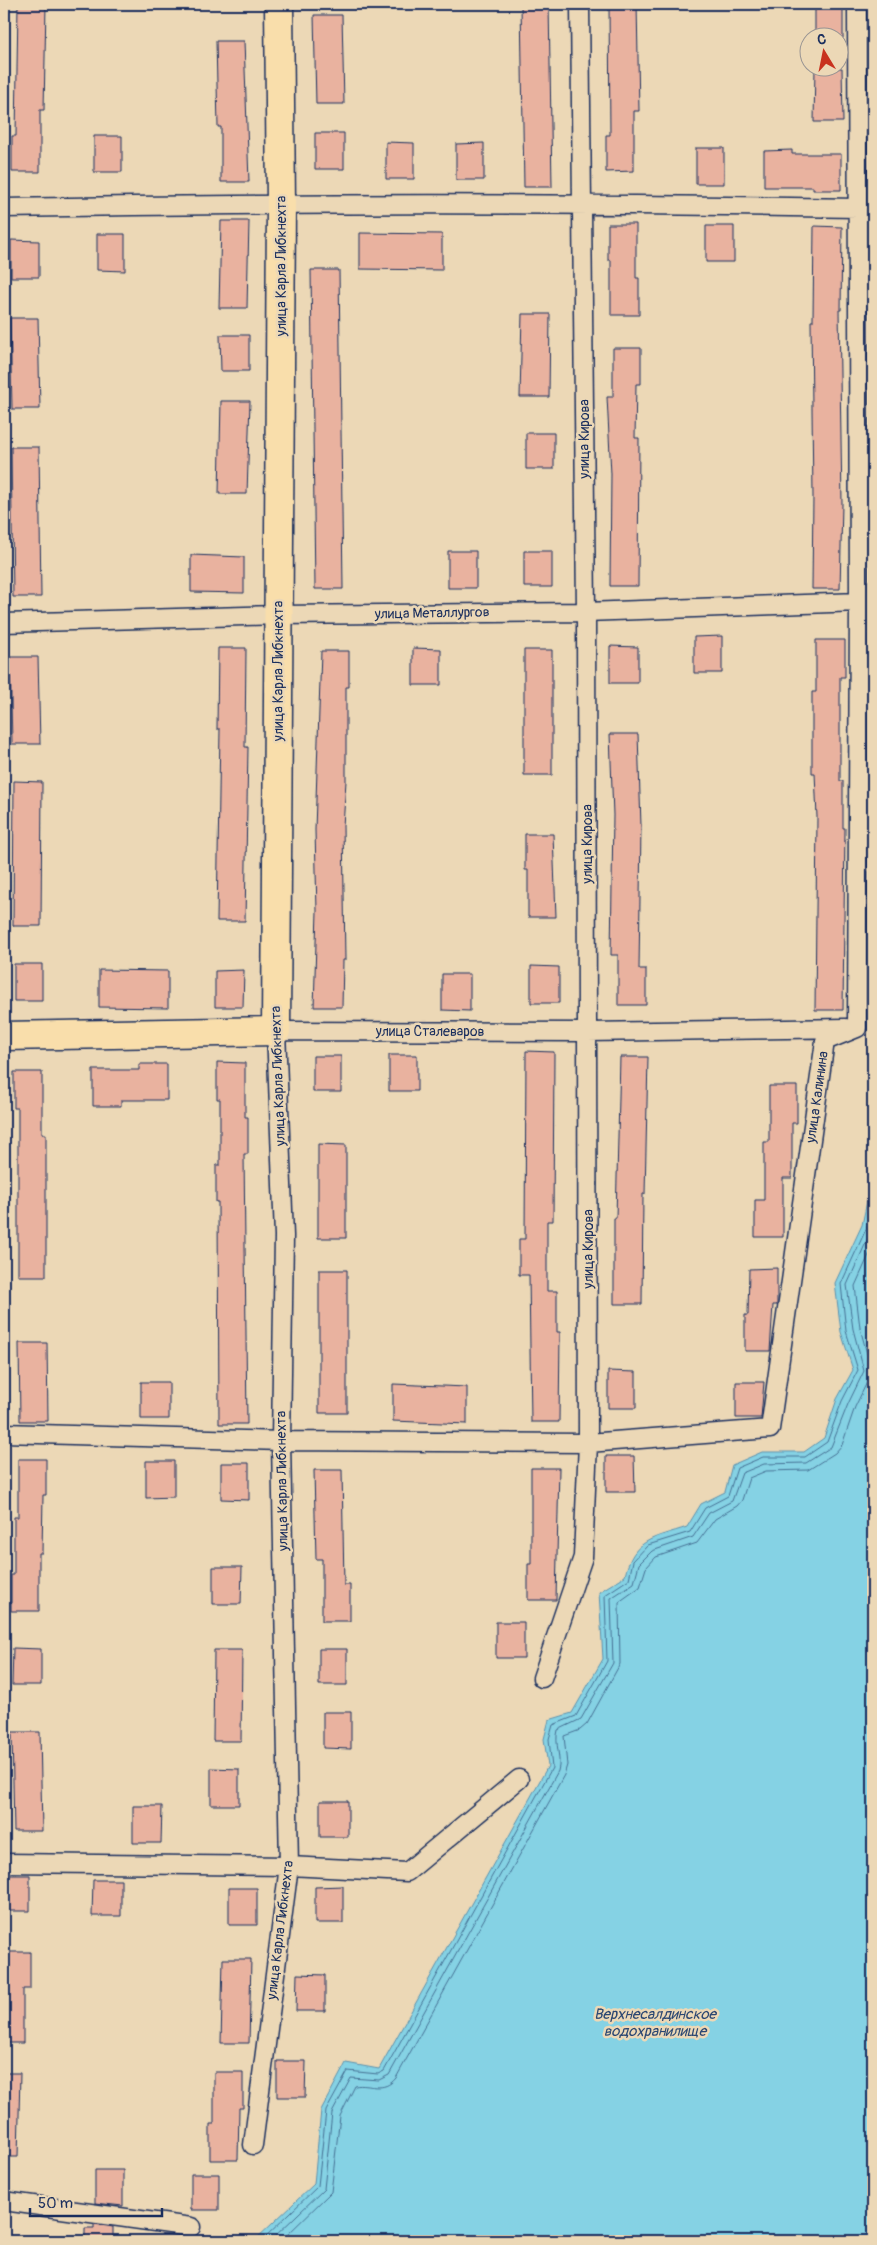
<svg xmlns="http://www.w3.org/2000/svg" width="877" height="2245" viewBox="0 0 877 2245" font-family="Pangolin,sans-serif">
  <style>
    .green { fill: #9ddea7; stroke: #5c8682 }
    .water { fill: #85d2e4; stroke: #5b91ae }
    .lines { fill: none; stroke-linecap: round; stroke-linejoin: round }
    .shore { stroke: #457094; stroke-width: 1 }
    .building { fill: #e9b29f; stroke: #1b2f5e }
    .minor-casing { stroke: #1b2f5e; stroke-width: 21 }
    .primary-casing { stroke: #1b2f5e; stroke-width: 31 }
    .minor { stroke: #ecd8b6; stroke-width: 18 }
    .primary { stroke: #f9deab; stroke-width: 28 }
    .labels { text-anchor: middle; dominant-baseline: central; stroke-width: 5; stroke-linejoin: round; paint-order: stroke }
    .street-label { font-size: 14px; fill: #1b2f5e; stroke: #ecd8b6 }
    .water-label { font-size: 15px; font-style: italic; fill: #2b4772; stroke: #ecd8b6 }
  </style>
  <rect width="100%" height="100%" fill="#ecd8b6"/>
  <filter id="ink" filterUnits="userSpaceOnUse"><feTurbulence type="fractalNoise" baseFrequency=".02" numOctaves="2"/><feDisplacementMap in="SourceGraphic" scale="10" xChannelSelector="R" yChannelSelector="G"/><feConvolveMatrix kernelMatrix="1 2 1 2 8 2 1 2 1" color-interpolation-filters="sRGB"/></filter>
  <g filter="url(#ink)">
    <path class="green" d="M871,4H873V198Z"/>
    <path class="water" d="M873,1173V2241H254L314,2184L321,2110L346,2063L379,2069L548,1766L544,1739L549,1720L572,1713L603,1659L599,1592L625,1576C633,1538 655,1538 687,1527L701,1504L725,1492L732,1465L762,1452H804L824,1438L837,1399L853,1370L841,1332L835,1283L862,1225Z"/>
    <g class="lines">
      <path class="shore" d="M261,2241L318,2186L326,2111L348,2071L378,2074L384,2071L552,1768L549,1739L553,1725L576,1716L607,1661L605,1595L629,1579L633,1561L648,1545L690,1532L705,1508L728,1496L737,1468L763,1457H805L827,1442L842,1401L858,1370L846,1331L841,1284L867,1227L873,1197
        M270,2241L324,2189L332,2113L351,2078L379,2080L389,2075L558,1771C562,1758 554,1744 558,1730L581,1719L613,1663L611,1598L634,1583L639,1564L652,1551L693,1537L709,1513L732,1501L742,1473L764,1464L806,1463L831,1447L848,1404L864,1371L853,1329L847,1285L873,1227
        M281,2241L331,2192L340,2116L355,2086C370,2083 383,2094 396,2078L564,1775L567,1765L564,1736L580,1730L587,1724L620,1664L619,1602L640,1587L646,1568L656,1557L697,1543L715,1519L737,1506L742,1500L749,1478L766,1471L808,1470L835,1453L842,1445L855,1407L872,1372L860,1328L855,1286L873,1246"/>
    </g>
    <path class="building" d="M18,4H46L44,110H40V172H12V136H16Z
      M521,4H549L552,187H524Z
      M609,4H637L639,111H634V171L606,172V135H610Z
      M815,4H843V38H815Z
      M314,15H342L344,104H316Z
      M216,41H244L249,182H221V127H218Z
      M815,68H842L843,122H814Z
      M315,133H344V169H315Z
      M94,136H122V172H94Z
      M386,142L414,143V179H386Z
      M484,143V180H456V144Z
      M696,148H724V184H696Z
      M792,150V154H841V190H813V187H764V151Z
      M221,221H249L247,308H219Z
      M608,224H636V278H639V315H611V260H608Z
      M706,226H734V262H706Z
      M814,226L842,227L841,310H839L842,504L840,589H812L813,496L811,321H813Z
      M360,233L442,234V270L360,269Z
      M97,234H125V271L97,270Z
      M11,240L39,241V277H11Z
      M311,270H339L343,589H315Z
      M522,314H550L549,397H520Z
      M10,318H38L40,409H12Z
      M220,335H249V371H221Z
      M613,348H641V384H636L635,438H639L638,586H610L611,474L607,397H613Z
      M221,401H250L247,494H219Z
      M526,433H554V469H526Z
      M11,447H39L41,597H13Z
      M448,551H476V588H448Z
      M524,551H552V587H524Z
      M191,555L244,557V593L191,592Z
      M722,636V673H694V637Z
      M816,640H845V677H840V781H843V828H845L843,1010H815L817,817L815,773H812V692H816Z
      M610,646L638,647V683H610Z
      M218,648H246L245,747H248L245,921H217L220,729H217Z
      M413,648L441,649V685H413Z
      M524,650H552V775H524Z
      M321,651H349V687H346V781L343,826L345,960H343L342,1007H314L317,911L315,830Z
      M10,657H38L40,744H12Z
      M610,734H638L641,826L639,969H646V1005H618V955H611L613,815Z
      M14,781L42,782L41,926H13Z
      M525,834H553L556,917H528V870H525Z
      M14,964H42V1001H14Z
      M531,966L559,967V1003H531Z
      M99,970L168,971V1008L99,1007Z
      M244,970L243,1007H215V971Z
      M442,974H470V1011L442,1010Z
      M526,1051L554,1052L553,1221H547V1291H557V1332H560L559,1422H531L529,1275H519V1239H525Z
      M389,1055H417V1091H389Z
      M313,1056H341V1092H313Z
      M620,1057H648L645,1194H643L642,1304H614V1218H616Z
      M217,1062L245,1063V1117H248V1154H244L247,1424H219L218,1202H216V1165H220V1099H217Z
      M139,1064H167V1100H121V1106H93V1070H139Z
      M14,1072H42V1134H46V1276H18V1108H14Z
      M769,1086H797V1123H792V1178H783V1237H755V1200H764V1142H769Z
      M318,1144L346,1145V1238H318Z
      M777,1268V1305H773L770,1351H745V1315H748L749,1269Z
      M319,1270H347V1413H319Z
      M19,1343H47L48,1421H20Z
      M608,1371L636,1372V1408H608Z
      M141,1382H169V1419H141Z
      M736,1382H764L761,1418H736Z
      M393,1384L467,1387V1424L393,1421Z
      M606,1456H634L635,1492H606Z
      M18,1459H46V1495H43L42,1553H39V1611H11V1575H14V1517H18Z
      M146,1461H174V1497L146,1498Z
      M221,1463H249V1500L221,1499Z
      M531,1468H559L556,1600H528V1564H531Z
      M314,1470H342L344,1585H350V1621H322V1559H316Z
      M213,1567H242L241,1604H213Z
      M496,1622H524V1658H496Z
      M13,1648L41,1649V1685H12Z
      M319,1649H347V1685H319Z
      M214,1650H242L241,1741H213Z
      M323,1712H351V1749L323,1748Z
      M12,1732H40L42,1831H14Z
      M211,1768L239,1769V1805H211Z
      M320,1801H348V1837H320Z
      M133,1806H162L161,1843H133Z
      M4,1875H30V1911H4Z
      M93,1880H121V1916H92Z
      M343,1886V1923H315V1887Z
      M229,1888H257V1925H229Z
      M4,1952H30V1989H23V2043H4Z
      M223,1959H251L249,2043H221Z
      M297,1974L325,1975V2011H296Z
      M277,2061H306L305,2097H277Z
      M214,2072H243V2108H239L238,2160H210V2124H214Z
      M4,2073H20L18,2157H4Z
      M95,2170H123V2206L95,2203Z
      M191,2174H219V2210H191Z
      M94,2224L113,2227V2241H85V2228H94Z"/>
    <g class="lines">
      <defs>
        <path id="minor" d="M4,208C289,203 573,203 858,208
          M4,623L278,615L586,612L859,602
          M4,1433L281,1441L588,1443L770,1429L825,1041L857,1028L859,602L857,4
          M542,1678L583,1557L588,1443L586,612L580,4
          M4,1863L289,1866L407,1872L519,1779
          M253,2145L289,1866L281,1441L284,1236L276,1031L588,1032L846,1028
          M4,2201L191,2227"/>
        <path id="primary" d="M4,1036L276,1031L281,204L279,4"/>
      </defs>
      <use href="#minor" class="minor-casing"/>
      <use href="#primary" class="primary-casing"/>
      <use href="#minor" class="minor"/>
      <use href="#primary" class="primary"/>
    </g>
  </g>
  <g class="labels">
    <g class="street-label">
      <text transform="translate(281 266) rotate(-90)">улица Карла Либкнехта</text>
      <text transform="translate(584 439) rotate(-90)">улица Кирова</text>
      <text transform="translate(432 613) rotate(-1)">улица Металлургов</text>
      <text transform="translate(278 671) rotate(-90)">улица Карла Либкнехта</text>
      <text transform="translate(587 844) rotate(-90)">улица Кирова</text>
      <text x="430" y="1031">улица Сталеваров</text>
      <text transform="translate(278 1076) rotate(-92)">улица Карла Либкнехта</text>
      <text transform="translate(817 1097) rotate(-82)">улица Калинина</text>
      <text transform="translate(588 1249) rotate(-90)">улица Кирова</text>
      <text transform="translate(282 1481) rotate(-91)">улица Карла Либкнехта</text>
      <text transform="translate(280 1930) rotate(-83)">улица Карла Либкнехта</text>
    </g>
    <g class="water-label">
      <text x="655" y="2014">Верхнесалдинское<tspan x="655" dy="17">водохранилище</tspan></text>
    </g>
  </g>
  <rect width="877" height="2245" fill="none" stroke="#ecd8b6" stroke-width="20"/>
  <rect x="10" y="10" width="857" height="2225" fill="none" stroke="#1b2f5e" stroke-width="2" filter="url(#ink)"/>
  <g transform="translate(824 52) rotate(350)"><circle r="24" fill="#ecd8b6" stroke="#989493"/>
  <path d="M0-4L9 19L0 12L-9 19Z" fill="#c8321e"/>
  <text y="-8" font-size="14" font-weight="bold" text-anchor="middle" fill="#1b2f5e">С</text>
  </g>
  <path d="M30 2208v8h132v-8" fill="none" stroke="#1b2f5e" stroke-width="2.5"/>
  <text x="38" y="2208" font-size="15" fill="#1b2f5e" stroke="#ecd8b6" stroke-width="4" paint-order="stroke">50 m</text>
</svg>
